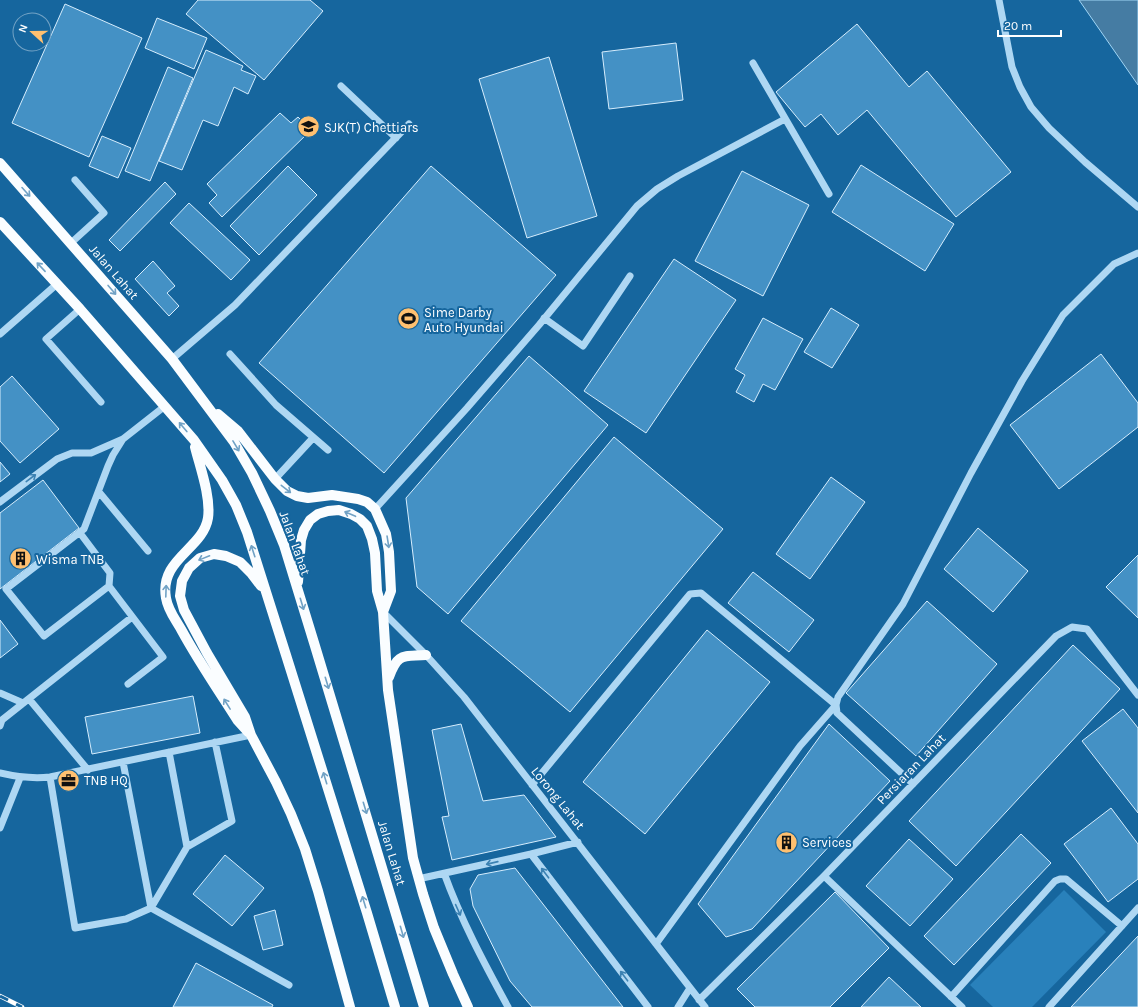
<svg xmlns="http://www.w3.org/2000/svg" width="1138" height="1007" viewBox="0 0 1138 1007" font-family="Karla,sans-serif">
  <style>
    .green { fill: #2981bb }
    .water { fill: #457ca3; stroke: #a0d5f5 }
    .building { fill: #4491c5; stroke: #d6edfd }
    .lines { fill: none; stroke-linecap: round; stroke-linejoin: round }
    .minor { stroke: #aed7f3; stroke-width: 7 }
    .major { stroke: #fafdff; stroke-width: 10 }
    .rail-casing { stroke: #fff; stroke-width: 4.5 }
    .rail { stroke: #16669e; stroke-width: 3; stroke-dasharray: 9; stroke-linecap: butt }
    .oneway { stroke: #71a2c5 }
    .oneway2 { stroke: #3c82b3 }
    .labels { text-anchor: middle; dominant-baseline: central; stroke-width: 4; stroke-linejoin: round; paint-order: stroke }
    .poi-label { font-size: 13px; fill: #fff; stroke: #16669e; text-anchor: start }
    .street-label { font-size: 13px; fill: #fff; stroke: #16669e }
  </style>
  <rect width="100%" height="100%" fill="#16669e"/>
  <path class="green" d="M1064,890L1106,932L1032,1007H993L970,985Z"/>
  <path class="water" d="M1079,0H1138V85Z"/>
  <path class="building" d="M198,0H310L323,11L264,80L186,14Z
    M65,4L142,38L89,157L12,123Z
    M157,18L207,38L194,69L145,48Z
    M857,24L909,87L927,71L1011,172L956,217L867,110L838,135L821,114L805,127L776,92Z
    M676,43L683,100L609,109L602,52Z
    M206,50L243,66L241,70L256,76L248,94L234,87L218,126L203,120L182,170L159,161Z
    M549,57L597,216L527,238L479,79Z
    M168,67L193,78L150,181L125,171Z
    M280,113L291,123L298,117L311,130L222,217L209,203L217,195L207,184Z
    M102,136L131,148L118,178L89,166Z
    M861,165L954,224L925,271L832,212Z
    M288,166L317,195L259,255L230,226Z
    M431,166L556,275L384,473L259,363Z
    M742,171L809,205L763,296L695,261Z
    M165,182L176,194L120,251L109,240Z
    M189,203L250,260L231,280L170,223Z
    M674,259L736,300L646,433L584,391Z
    M153,261L175,286L167,293L179,306L169,316L135,279Z
    M831,308L859,325L832,368L804,352Z
    M763,318L803,339L775,390L763,384L754,402L736,392L745,375L735,369Z
    M1101,354L1138,403V427L1059,489L1010,425Z
    M529,356L608,425L448,614L417,587L406,498Z
    M12,376L59,429L20,463L0,441V387Z
    M614,437L723,529L570,712L461,621Z
    M0,462L10,474L0,482Z
    M831,477L865,502L810,579L776,554Z
    M43,480L79,528L0,589V513Z
    M978,528L1028,571L993,612L944,569Z
    M1138,555V618L1106,587Z
    M753,572L814,620L789,652L728,603Z
    M927,601L997,664L916,756L846,693Z
    M0,620L18,644L0,658Z
    M707,630L770,682L645,834L583,782Z
    M1073,645L1120,689L956,866L909,821Z
    M193,696L200,733L92,754L85,717Z
    M1123,709L1138,728V813L1082,741Z
    M461,724L483,801L524,795L556,837L452,860L442,817L449,816L432,730Z
    M829,724L890,781L752,929L726,937L698,904Z
    M1111,808L1138,844V879L1108,902L1064,844Z
    M1021,834L1051,863L954,965L924,936Z
    M909,839L953,879L910,926L866,886Z
    M225,855L264,888L232,926L193,894Z
    M515,868L623,1007H532L510,981L473,906L470,889L478,875Z
    M835,892L889,948L830,1007H755L737,989Z
    M275,910L283,945L263,950L254,916Z
    M1138,936V1007H1071Z
    M196,963L273,1005L272,1007H173Z
    M889,977L921,1007H861Z"/>
  <g class="lines">
    <path class="minor" d="M999,0L1012,67L1020,87L1031,107L1049,128L1085,162L1138,207
      M753,63L829,194
      M341,86L396,138
      M71,243L104,213L75,180
      M80,309L46,339L101,402
      M544,318L583,346L630,276
      M0,334L57,284
      M230,354L276,405L328,450
      M172,359L235,305L409,124
      M275,479L313,438
      M99,492L148,551
      M0,502L57,459L72,453H91L123,439L165,406
      M375,509L467,408L539,325L637,206L657,189L678,176L785,119
      M80,533L110,573L109,586L44,636L6,589L84,529L108,466L113,455L123,439
      M109,586L163,657L128,684
      M383,612L426,655L464,697L705,1007
      M0,693L23,703
      M29,699L88,770
      M0,726L2,720L132,617
      M169,752L187,847
      M123,762L151,908L289,985
      M0,773C17,777 32,779 50,777L251,735
      M50,777L75,928L126,919L151,908L187,847L232,821L215,742
      M913,784L837,713L836,705L838,697L903,604L971,473L1022,381L1063,315L1114,264L1138,253
      M532,785L690,594L701,593L836,705L800,746L656,944
      M0,828L20,778
      M578,842L531,854L648,1007
      M444,873C461,920 484,963 508,1007
      M824,876L962,1007
      M418,879L531,854
      M951,997L1055,881L1060,879H1066L1122,926
      M699,1000L824,876L1056,636L1072,627L1087,629L1138,695
      M678,1007L690,988
      M1049,1007L1138,908"/>
    <path class="major" d="M0,163L172,359L234,442L252,473L270,511L284,545L315,646L424,1007
      M0,222L80,309L194,440L222,480L236,505L247,532L286,655L367,913L395,1007
      M218,414L238,431L275,479L287,491L297,496L308,498L332,495L358,499L367,502L375,509L386,534L389,552L391,591L383,612
      M195,447C200,467 211,497 208,518C203,549 159,559 166,598C168,611 176,620 182,631C199,662 219,691 238,721L248,732
      M298,582L301,540L304,530L310,520L318,514L328,511L339,510L351,514L360,519L367,526L372,539L375,553L377,591L383,612L388,690L413,858L423,894L434,928L453,974L468,1007
      M261,586L251,573L240,562L226,556L214,554L200,558L189,568L182,581L180,596L184,610L207,653L245,717L251,735L276,782L291,814L305,849L318,891L350,1007
      M389,677C398,652 403,657 426,655"/>
    <defs>
      <path id="rail" d="M0,996L22,1007"/>
    </defs>
    <use href="#rail" class="rail-casing"/>
    <use href="#rail" class="rail"/>
  </g>
  <defs><path id="oneway-shaft" d="M-6 0H5M1.5-3L5.5 0L1.5 3" fill="none" stroke-width="1.6" stroke-linecap="round" stroke-linejoin="round"/></defs>
  <g class="oneway">
    <use href="#oneway-shaft" transform="translate(26 192) rotate(48)"/>
    <use href="#oneway-shaft" transform="translate(41 267) rotate(-133)"/>
    <use href="#oneway-shaft" transform="translate(112 290) rotate(49)"/>
    <use href="#oneway-shaft" transform="translate(183 427) rotate(-130)"/>
    <use href="#oneway-shaft" transform="translate(236 446) rotate(59)"/>
    <use href="#oneway-shaft" transform="translate(286 489) rotate(38)"/>
    <use href="#oneway-shaft" transform="translate(350 514) rotate(-157)"/>
    <use href="#oneway-shaft" transform="translate(388 542) rotate(81)"/>
    <use href="#oneway-shaft" transform="translate(253 551) rotate(-108)"/>
    <use href="#oneway-shaft" transform="translate(204 558) rotate(158)"/>
    <use href="#oneway-shaft" transform="translate(166 591) rotate(-88)"/>
    <use href="#oneway-shaft" transform="translate(302 604) rotate(73)"/>
    <use href="#oneway-shaft" transform="translate(327 683) rotate(73)"/>
    <use href="#oneway-shaft" transform="translate(227 704) rotate(-122)"/>
    <use href="#oneway-shaft" transform="translate(325 778) rotate(-107)"/>
    <use href="#oneway-shaft" transform="translate(365 808) rotate(73)"/>
    <use href="#oneway-shaft" transform="translate(364 902) rotate(-107)"/>
    <use href="#oneway-shaft" transform="translate(402 932) rotate(74)"/>
  </g>
  <g class="oneway2">
    <use href="#oneway-shaft" transform="translate(31 478) rotate(-37)"/>
    <use href="#oneway-shaft" transform="translate(492 863) rotate(167)"/>
    <use href="#oneway-shaft" transform="translate(545 873) rotate(-127)"/>
    <use href="#oneway-shaft" transform="translate(458 910) rotate(66)"/>
    <use href="#oneway-shaft" transform="translate(624 976) rotate(-127)"/>
  </g>
  <defs>
    <symbol id="school-disc" viewBox="-11 -11 22 22"><circle r="9.5" fill="#ffc070" stroke="#16669e"/><path d="M0-5L7-2L0 1L-7-2ZM-4 1L0 2.5L4 1V4Q0 6-4 4Z" fill="#111"/></symbol>
    <symbol id="stadium-disc" viewBox="-11 -11 22 22"><circle r="9.5" fill="#ffc070" stroke="#16669e"/><path d="M0-5a6.5 5 0 1 0 0 10a6.5 5 0 1 0 0-10ZM-3.5-1.8h7v3.6h-7Z" fill="#111"/></symbol>
    <symbol id="building-disc" viewBox="-11 -11 22 22"><circle r="9.5" fill="#ffc070" stroke="#16669e"/><path d="M-4-6H4V6H1V3H-1V6H-4ZM-2.5-4.3h1.7v1.8h-1.7ZM.8-4.3h1.7v1.8H.8ZM-2.5-1h1.7V.8h-1.7ZM.8-1h1.7V.8H.8Z" fill="#111"/></symbol>
    <symbol id="office-disc" viewBox="-11 -11 22 22"><circle r="9.5" fill="#ffc070" stroke="#16669e"/><path d="M-6-3h4V-5.5h4V-3h4V5H-6ZM-1-4.5V-3h2v-1.5ZM-6 0V1H6V0Z" fill="#111"/></symbol>
  </defs>
  <g fill-rule="evenodd">
    <use href="#school-disc" x="296" y="114" width="25" height="25"/>
    <use href="#stadium-disc" x="396" y="306" width="25" height="25"/>
    <use href="#building-disc" x="8" y="546" width="25" height="25"/>
    <use href="#office-disc" x="56" y="768" width="25" height="25"/>
    <use href="#building-disc" x="774" y="830" width="25" height="25"/>
  </g>
  <g class="labels">
    <g class="poi-label">
      <text x="324" y="127">SJK(T) Chettiars</text>
      <text x="424" y="312">Sime Darby<tspan x="424" dy="15">Auto Hyundai</tspan></text>
      <text x="36" y="559">Wisma TNB</text>
      <text x="84" y="780">TNB HQ</text>
      <text x="802" y="842">Services</text>
    </g>
    <g class="street-label">
      <text transform="translate(114 272) rotate(49)">Jalan Lahat</text>
      <text transform="translate(295 543) rotate(70)">Jalan Lahat</text>
      <text transform="translate(911 769) rotate(-46)">Persiaran Lahat</text>
      <text transform="translate(558 798) rotate(51)">Lorong Lahat</text>
      <text transform="translate(392 853) rotate(73)">Jalan Lahat</text>
    </g>
  </g>
  <g transform="translate(32 32) rotate(291)"><circle r="19" fill="#16669e" stroke="#73a3c5"/>
  <path d="M0-3L7 15L0 10L-7 15Z" fill="#ffc070"/>
  <text y="-6" font-size="11" font-weight="bold" text-anchor="middle" fill="#ffffff">N</text>
  </g>
  <path d="M998 30v6h63v-6" fill="none" stroke="#ffffff" stroke-width="2"/>
  <text x="1004" y="30" font-size="12" fill="#ffffff" stroke="#16669e" stroke-width="3" paint-order="stroke">20 m</text>
</svg>
